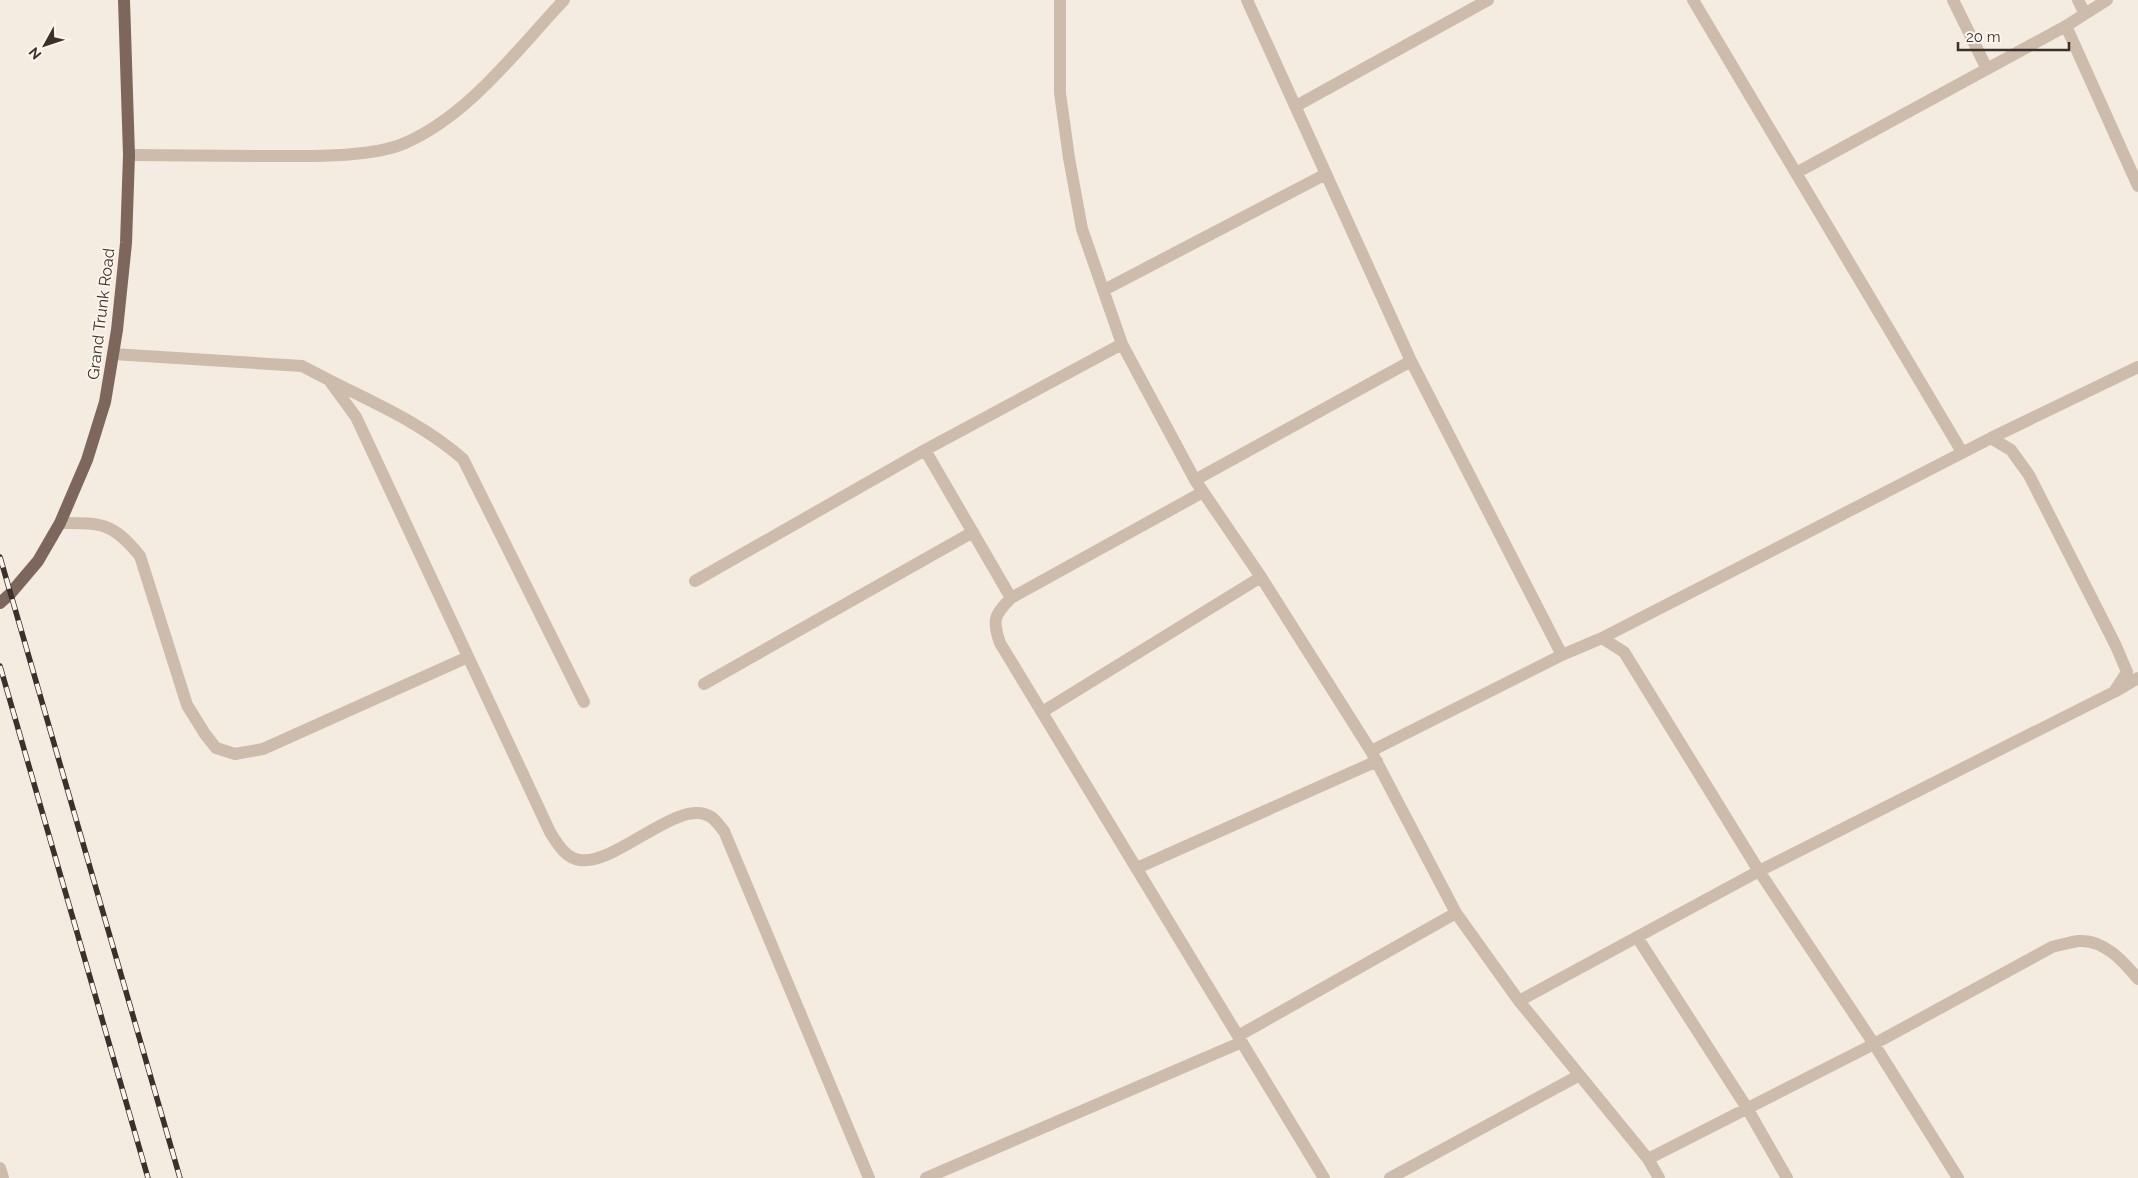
<svg xmlns="http://www.w3.org/2000/svg" width="2138" height="1178" viewBox="0 0 2138 1178" font-family="Raleway,sans-serif">
  <style>
    .lines { fill: none; stroke-linecap: round; stroke-linejoin: round }
    .minor { stroke: #cdbbac; stroke-width: 12 }
    .major { stroke: #7d675c; stroke-width: 12 }
    .rail-casing { stroke: #3b302b; stroke-width: 5.5 }
    .rail { stroke: #fbf5ee; stroke-width: 4; stroke-dasharray: 11; stroke-linecap: butt }
    .labels { text-anchor: middle; dominant-baseline: central; stroke-width: 4; stroke-linejoin: round; paint-order: stroke }
    .street-label { font-size: 16px; fill: #3b302b; stroke: #fbf5ee }
  </style>
  <rect width="100%" height="100%" fill="#f4ebe1"/>
  <g class="lines">
    <path class="minor" d="M1060,0V93L1069,158L1082,229L1122,344L1195,480L1261,577L1371,751L1456,913L1519,1001L1648,1159L1659,1178
      M1247,0L1411,361L1562,655
      M1693,0L1962,452
      M1953,0L1987,69
      M2078,0L2085,14
      M2066,26L2138,186
      M1296,106L1488,0
      M129,155C176,155 223,156 269,156C306,156 372,158 405,143C469,115 516,51 564,0
      M1796,173L2066,26L2107,0
      M1104,290L1326,174
      M113,354L302,366L329,380L356,417L550,832C557,843 565,858 580,860C616,866 679,796 711,817C716,820 720,827 724,831L869,1178
      M331,381C378,405 423,424 463,459L584,702
      M1991,438L2138,367
      M925,450L1011,598
      M1195,480L1411,361
      M1203,492L1011,598C994,615 992,620 1000,643L1324,1178
      M60,523C102,523 112,522 140,556L187,705L205,734L216,748L235,754L263,749L468,657
      M695,581L925,450L1122,344
      M704,684L973,532
      M2116,691L2138,678
      M1042,712L1261,577
      M1371,751L1562,655L1602,638L1624,652L1759,871L1874,1044L1958,1178
      M1137,868L1377,761
      M1637,937L1747,1108L1787,1178
      M1519,1001L1759,871L2114,692L2127,672L2116,646L2029,475L2011,450L1991,438L1602,638
      M1238,1036L1456,913
      M1648,1159L1874,1044L2052,947C2061,945 2070,942 2079,941C2104,939 2124,962 2138,979
      M0,1168L3,1178
      M926,1178L1242,1042
      M1390,1178L1578,1076"/>
    <path class="major" d="M0,603L10,594L38,561L60,523L87,460L105,402L117,330L126,243L129,155L124,0"/>
    <defs>
      <path id="rail" d="M0,557L180,1178
        M0,666L148,1178"/>
    </defs>
    <use href="#rail" class="rail-casing"/>
    <use href="#rail" class="rail"/>
  </g>
  <g class="labels">
    <g class="street-label">
      <text transform="translate(101 314) rotate(-83)">Grand Trunk Road</text>
    </g>
  </g>
  <g transform="translate(45 45) rotate(230)" stroke="#fbf5ee" stroke-width="4" paint-order="stroke">
  <path d="M0-4L9 19L0 12L-9 19Z" fill="#3b302b"/>
  <text y="-8" font-size="14" font-weight="bold" text-anchor="middle" fill="#3b302b">N</text>
  </g>
  <path d="M1958 42v8h111v-8" fill="none" stroke="#3b302b" stroke-width="2.5"/>
  <text x="1966" y="42" font-size="15" fill="#3b302b" stroke="#fbf5ee" stroke-width="4" paint-order="stroke">20 m</text>
</svg>
